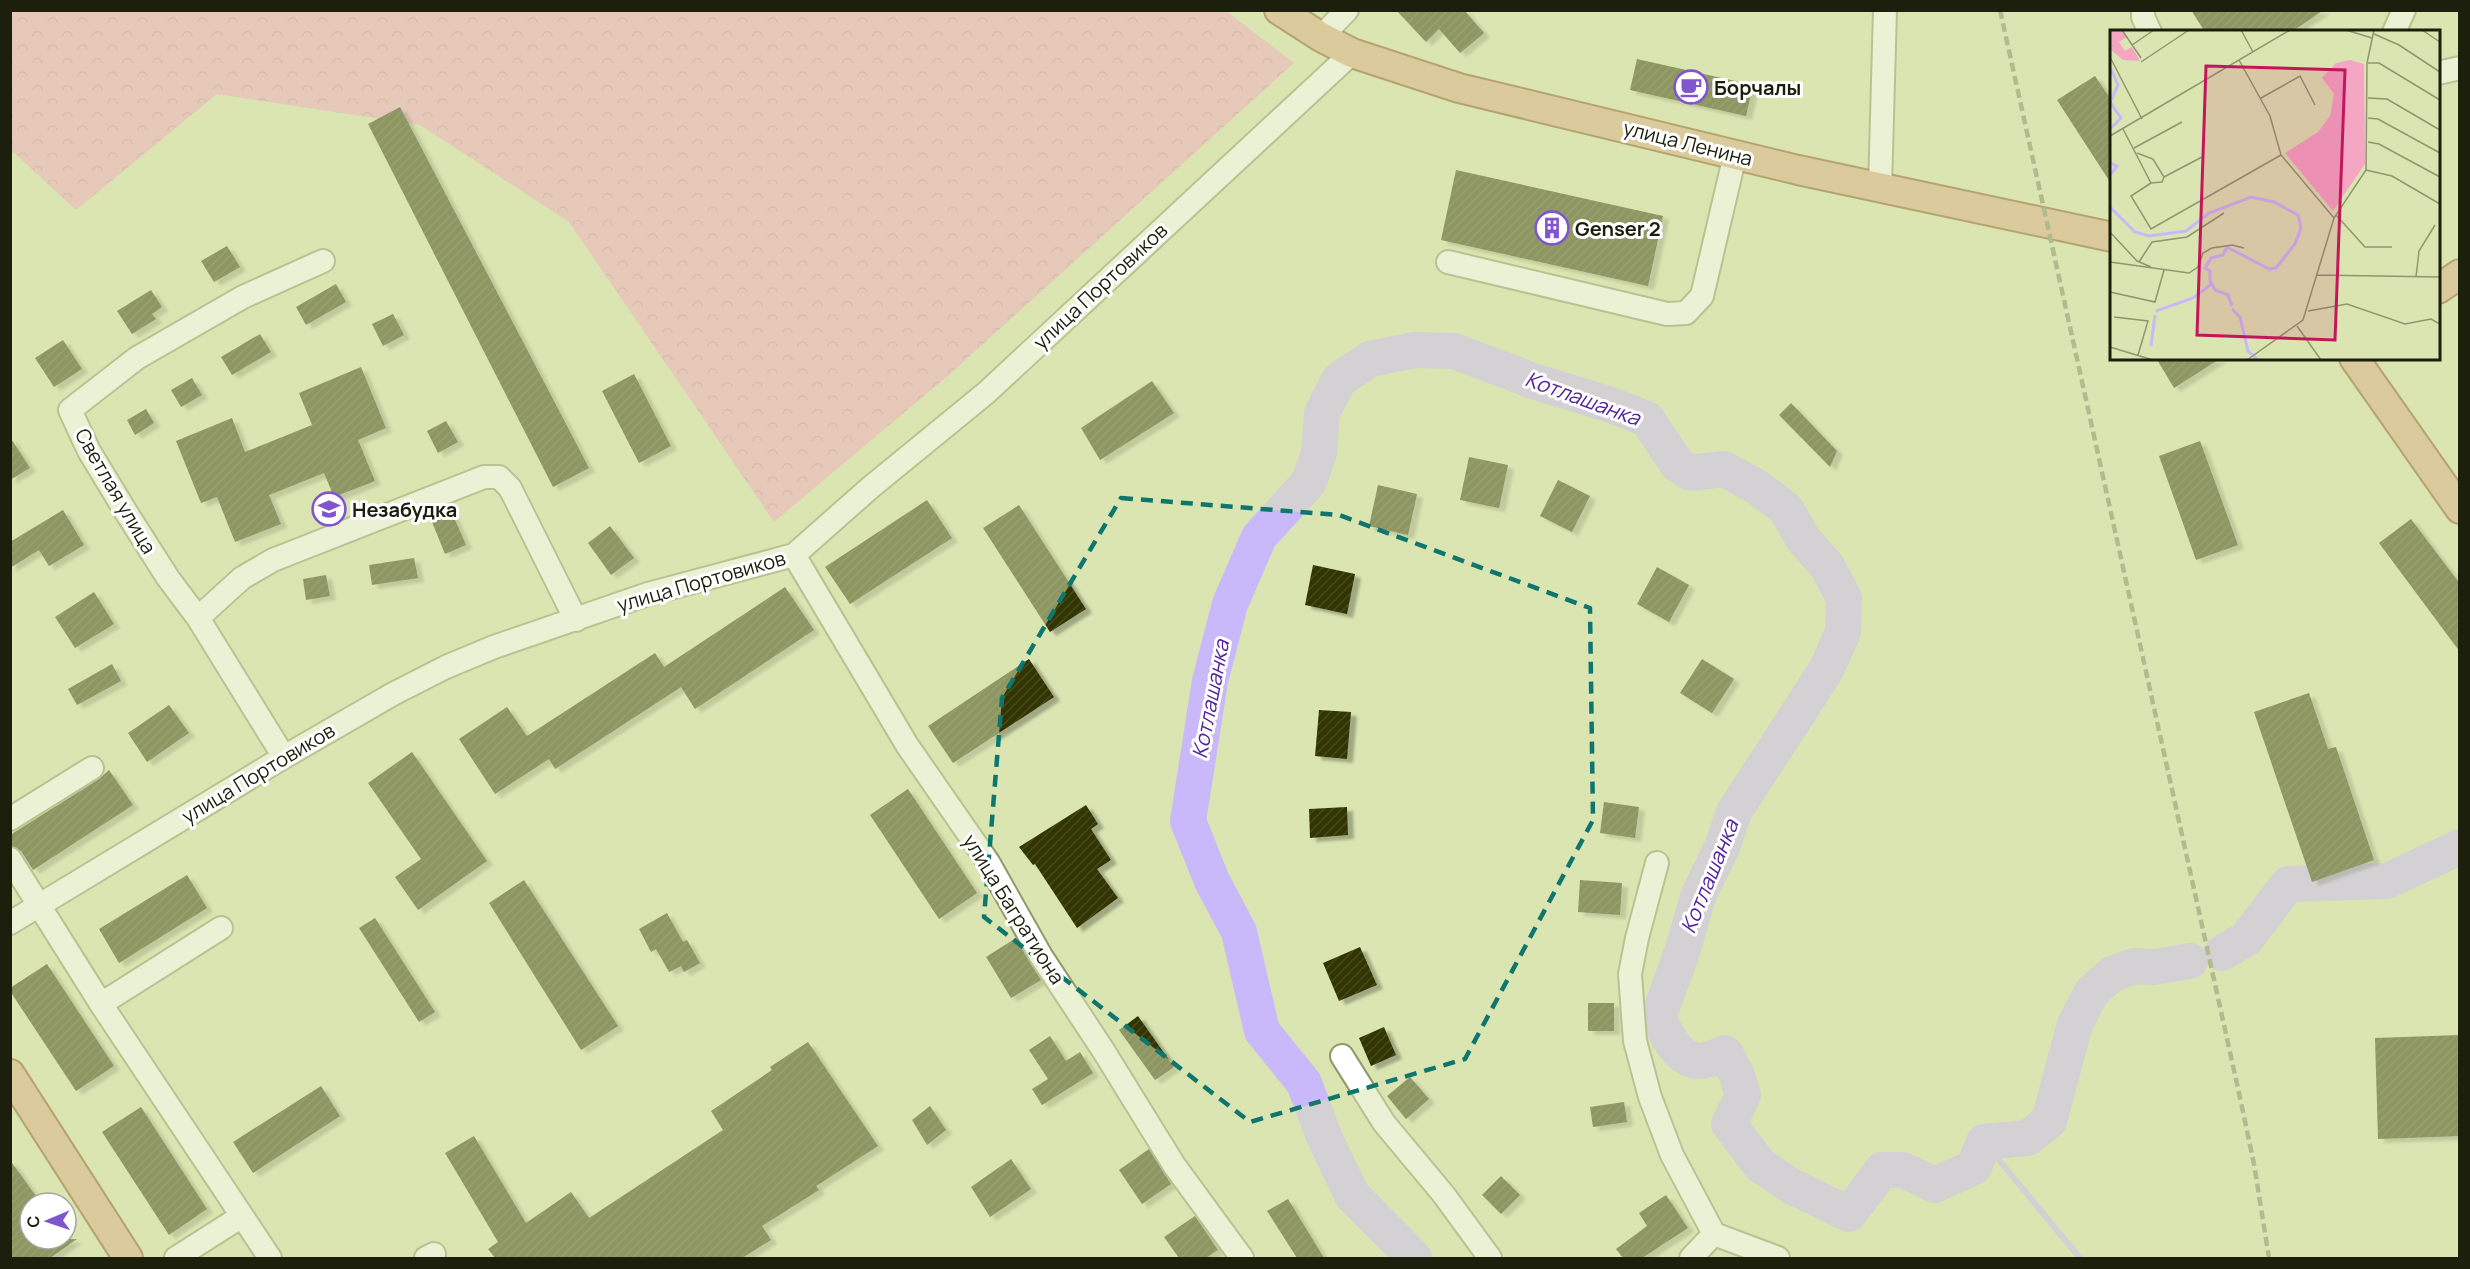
<svg xmlns="http://www.w3.org/2000/svg" width="2470" height="1269" viewBox="0 0 2470 1269" font-family="Manrope,sans-serif">
  <style>
    .forest { fill: url(#forest-crowns) }
    .lines { fill: none; stroke-linecap: round; stroke-linejoin: round }
    .stream { stroke: #cab9fa; stroke-width: 6 }
    .river { stroke: #cab9fa; stroke-width: 36 }
    .building { fill: url(#building-hatch); filter: url(#shadow) }
    .minor-casing { stroke: #909969; stroke-width: 26 }
    .major-casing { stroke: #885421; stroke-width: 32 }
    .minor { stroke: #fff; stroke-width: 22 }
    .major { stroke: #daa980; stroke-width: 28 }
    .rail { stroke: #818864; stroke-width: 4.5; stroke-dasharray: 9 4.5; stroke-linecap: butt }
    .marked { fill: none; stroke: #0f766e; stroke-width: 4.5; stroke-dasharray: 12 8; stroke-linejoin: round }
    .labels { text-anchor: middle; dominant-baseline: central; stroke-width: 6; stroke-linejoin: round; paint-order: stroke }
    .poi-label { font-size: 20px; font-weight: bold; fill: #1c1f0c; stroke: #fff; text-anchor: start }
    .street-label { font-size: 20px; fill: #1c1f0c; stroke: #fff }
    .water-label { font-size: 21px; font-style: italic; fill: #56219c; stroke: #fff }
    .inset-river { fill: none; stroke: #cab9fa; stroke-width: 3 }
    .inset-road { fill: none; stroke: #8f9670; stroke-width: 1.5 }
    .view { fill: #c2185b; fill-opacity: 0.15; stroke: #c2185b; stroke-width: 3 }
    .inset-edge { fill: none; stroke: #1c1f0c; stroke-width: 3 }
  </style>
  <defs>
    <pattern id="forest-crowns" width="20" height="18" patternUnits="userSpaceOnUse" patternTransform="scale(1.5)"><rect width="20" height="18" fill="#f4a6c2"/><path d="M2 6a3 3 0 1 1 6 0M12 15a3 3 0 1 1 6 0" fill="none" stroke="#d18ea6"/></pattern>
    <pattern id="building-hatch" width="6" height="6" patternUnits="userSpaceOnUse" patternTransform="scale(1.5)"><rect width="6" height="6" fill="#303504"/><path d="M-1 1l2-2M0 6l6-6M5 7l2-2" fill="none" stroke="#45491f"/></pattern>
    <filter id="shadow"><feDropShadow dx="6" dy="4" stdDeviation="1.5" flood-color="#0004"/></filter>
  </defs>
  <rect width="100%" height="100%" fill="#dbe5b2"/>
  <path class="forest" d="M1225,10L1294,63L950,374L774,522L569,222L420,125L217,94L76,210L11,150V11Z"/>
  <g class="lines">
    <path class="stream" d="M1984,1142L2080,1258"/>
    <path class="river" d="M2222,953L2246,939L2288,884L2387,881L2460,847
      M1414,1258L1352,1195L1325,1139L1304,1083L1262,1031L1239,932L1212,881L1188,821L1210,681L1230,604L1259,537L1309,482L1319,453L1322,413L1339,380L1370,359L1415,350L1454,351L1533,381L1608,404L1647,419L1677,464L1690,473L1724,469L1757,487L1786,509L1803,539L1827,566L1844,598L1843,632L1826,670L1734,812L1722,847L1699,894L1682,952L1658,1018C1667,1036 1681,1066 1706,1060C1713,1059 1719,1055 1725,1053L1736,1073L1743,1095L1729,1124L1760,1165L1791,1186L1849,1214L1882,1170H1903L1935,1185L1974,1167L1984,1142L2028,1138L2049,1121L2075,1024L2091,993L2112,974L2134,966L2154,967L2190,961"/>
  </g>
  <path class="building" d="M1396,10H1464L1484,33L1460,53L1439,29L1426,42Z
    M2191,10H2324L2291,32H2205Z
    M1637,59L1753,85L1746,116L1630,90Z
    M2095,76L2112,101V185L2057,100Z
    M400,107L589,468L553,487L368,124Z
    M1456,170L1663,216L1648,286L1441,240Z
    M227,246L240,267L214,282L201,261Z
    M336,284L346,302L306,325L296,307Z
    M151,290L162,307L152,314L156,319L132,334L117,311Z
    M393,314L404,335L383,346L372,324Z
    M260,334L271,352L232,375L221,357Z
    M63,340L82,369L54,387L35,358Z
    M2156,358H2221L2174,388Z
    M361,367L386,428L358,440L375,481L334,497L324,473L269,495L281,524L235,542L217,497L201,503L176,441L232,418L245,452L312,425L299,393Z
    M634,374L671,446L639,463L602,391Z
    M192,378L202,395L181,407L171,390Z
    M1152,381L1174,413L1100,460L1081,428Z
    M1791,403L1837,451L1830,467L1779,415Z
    M146,409L154,423L135,435L127,420Z
    M446,421L458,442L438,453L427,431Z
    M10,437L30,468L10,480Z
    M2200,441L2238,545L2196,560L2159,456Z
    M1469,457L1508,465L1499,508L1460,500Z
    M1558,480L1590,496L1572,532L1540,516Z
    M1378,485L1417,494L1408,535L1369,526Z
    M927,500L952,538L850,604L825,567Z
    M1019,505L1086,609L1050,632L983,528Z
    M63,510L84,545L49,566L39,550L10,568V542Z
    M452,513L466,545L445,554L432,522Z
    M2411,519L2460,584V652L2379,543Z
    M610,526L634,558L611,575L588,543Z
    M414,558L418,578L372,585L369,565Z
    M1313,565L1355,574L1347,614L1305,605Z
    M1657,567L1689,585L1669,622L1637,604Z
    M326,575L330,596L306,600L303,579Z
    M785,587L814,630L695,709L681,687L555,769L549,759L495,794L459,739L507,707L527,736L655,653L664,667Z
    M94,592L114,624L75,648L55,617Z
    M1029,659L1054,697L953,763L928,726Z
    M1702,659L1734,679L1712,713L1680,693Z
    M112,664L121,681L77,705L68,689Z
    M2309,693L2328,749L2336,747L2374,860L2312,882L2254,712Z
    M169,705L189,733L147,762L128,733Z
    M1319,710L1351,712L1347,759L1315,756Z
    M412,752L487,861L418,910L395,877L421,859L368,783Z
    M109,770L133,805L33,870L21,851L11,846L10,835L99,779Z
    M908,789L977,893L939,919L870,815Z
    M1604,802L1639,807L1635,838L1600,833Z
    M1086,805L1098,824L1091,829L1111,860L1097,869L1118,898L1077,928L1035,864L1033,865L1019,847Z
    M1347,807L1348,835L1310,838L1309,809Z
    M187,875L207,908L119,963L99,929Z
    M524,880L618,1026L581,1050L489,903Z
    M1580,880L1622,883L1620,915L1578,912Z
    M667,913L683,942L687,940L700,963L684,972L681,966L669,972L656,949L651,952L639,929Z
    M375,918L435,1012L419,1022L359,928Z
    M1016,938L1041,980L1011,998L986,957Z
    M1360,947L1377,985L1339,1001L1323,963Z
    M47,964L114,1066L76,1091L10,991V988Z
    M1588,1003H1614V1031H1588Z
    M1138,1016L1174,1067L1155,1080L1119,1030Z
    M1384,1027L1396,1055L1371,1066L1359,1038Z
    M2460,1035V1136L2378,1139L2375,1038Z
    M1050,1036L1066,1061L1080,1052L1093,1073L1042,1105L1032,1089L1048,1079L1029,1050Z
    M808,1042L878,1146L816,1186L819,1190L762,1226L771,1240L742,1258H495L488,1249L498,1242L445,1153L474,1136L526,1223L571,1192L589,1218L723,1130L711,1111L772,1070L770,1067Z
    M1410,1077L1429,1099L1406,1119L1387,1096Z
    M321,1086L340,1116L253,1173L233,1142Z
    M1624,1102L1627,1122L1593,1127L1590,1107Z
    M930,1106L946,1130L927,1145L912,1120Z
    M141,1107L207,1209L169,1235L102,1132Z
    M1149,1149L1171,1184L1142,1204L1119,1170Z
    M1011,1159L1031,1189L990,1217L971,1187Z
    M10,1160L41,1203H30V1239H77L50,1258H10Z
    M1501,1176L1520,1195L1501,1214L1482,1195Z
    M1666,1195L1688,1228L1642,1258H1623L1616,1249L1647,1226L1639,1213Z
    M1288,1199L1324,1258H1297L1267,1211Z
    M1195,1216L1218,1250L1206,1258H1179L1164,1237Z"/>
  <g class="lines">
    <defs>
      <path id="minor" d="M2143,10V17L2150,32
        M2394,32L2404,10
        M1321,37L1347,10
        M2438,73L2460,68
        M1880,188L1885,10
        M1448,262L1667,314L1686,313L1702,296L1735,155
        M794,555L907,745L988,862L1041,956L1103,1050L1174,1165L1242,1258
        M198,618L242,578L273,560L484,477H499L510,488L576,620
        M284,757L198,618L168,578L126,512L89,451L70,410L137,358L243,297L323,261
        M10,819L92,768
        M10,859L101,1004L270,1258
        M1657,863L1637,938L1630,974L1635,1041L1650,1097L1672,1155L1714,1234L1778,1258
        M10,923L284,757L393,694L446,667L494,647L648,594L794,555L871,487L986,393L1352,53
        M101,1004L221,928
        M1342,1056L1384,1123L1444,1195L1490,1258
        M176,1258L242,1216
        M426,1258L434,1254
        M1691,1258L1714,1234"/>
      <path id="major" d="M1279,10L1321,37L1352,53L1459,88L1798,170L2112,237
        M2438,289L2460,274
        M2354,358L2460,509
        M10,1074L128,1258"/>
    </defs>
    <use href="#minor" class="minor-casing"/>
    <use href="#major" class="major-casing"/>
    <use href="#minor" class="minor"/>
    <use href="#major" class="major"/>
    <path class="rail" d="M2000,10L2239,1093L2254,1164L2269,1258"/>
  </g>
  <path d="M0 0H2470V1269H0ZM1121,498L1339,515L1590,608L1593,820L1465,1059L1250,1122L984,917L1002,698Z" fill="#dbe5b2" fill-opacity=".55" fill-rule="evenodd"/>
  <path class="marked" d="M1121,498L1339,515L1590,608L1593,820L1465,1059L1250,1122L984,917L1002,698Z"/>
  <defs>
    <symbol id="cafe-ring" viewBox="-11 -11 22 22"><circle r="9.5" fill="#fff" stroke="#8055ce" stroke-width="1.5"/><path d="M-5.5-4.5H6V0H3Q3 3.5 0 3.5H-2.5Q-5.5 3.5-5.5 0ZM3-3.2v2h1.7v-2ZM-6 4.5H4V6H-6Z" fill="#8055ce"/></symbol>
    <symbol id="building-ring" viewBox="-11 -11 22 22"><circle r="9.5" fill="#fff" stroke="#8055ce" stroke-width="1.5"/><path d="M-4-6H4V6H1V3H-1V6H-4ZM-2.5-4.3h1.7v1.8h-1.7ZM.8-4.3h1.7v1.8H.8ZM-2.5-1h1.7V.8h-1.7ZM.8-1h1.7V.8H.8Z" fill="#8055ce"/></symbol>
    <symbol id="school-ring" viewBox="-11 -11 22 22"><circle r="9.5" fill="#fff" stroke="#8055ce" stroke-width="1.5"/><path d="M0-5L7-2L0 1L-7-2ZM-4 1L0 2.5L4 1V4Q0 6-4 4Z" fill="#8055ce"/></symbol>
  </defs>
  <g fill-rule="evenodd">
    <use href="#cafe-ring" x="1672" y="68" width="38" height="38"/>
    <use href="#building-ring" x="1533" y="209" width="38" height="38"/>
    <use href="#school-ring" x="310" y="490" width="38" height="38"/>
  </g>
  <g class="labels">
    <g class="poi-label">
      <text x="1714" y="87">Борчалы</text>
      <text x="1575" y="228">Genser 2</text>
      <text x="352" y="509">Незабудка</text>
    </g>
    <g class="street-label">
      <text transform="translate(1688 143) rotate(14)">улица Ленина</text>
      <text transform="translate(1100 286) rotate(-43)">улица Портовиков</text>
      <text transform="translate(116 491) rotate(60)">Светлая улица</text>
      <text transform="translate(701 581) rotate(-16)">улица Портовиков</text>
      <text transform="translate(258 773) rotate(-31)">улица Портовиков</text>
      <text transform="translate(1014 909) rotate(58)">улица Багратиона</text>
    </g>
    <g class="water-label">
      <text transform="translate(1583 398) rotate(20)">Котлашанка</text>
      <text transform="translate(1210 699) rotate(-79)">Котлашанка</text>
      <text transform="translate(1709 876) rotate(-68)">Котлашанка</text>
    </g>
  </g>
  <g transform="translate(2110 30)">
    <rect width="330" height="330" fill="#dbe5b2"/>
    <path d="M0,0H12L17,7L9,12L15,21L22,17L30,31L13,30L0,19ZM240,30L254,34L255,134L223,181L175,123L208,102L220,86L224,64L212,48L226,33Z" fill="#f4a6c2"/>
    <path class="inset-river" d="M0,37L8,55L0,72L11,88L0,99M0,133L7,136L0,145M0,177L25,202L39,206L76,201L99,183L141,167L164,172L188,185L191,198L185,214L166,238L159,239L117,217L113,225L101,228L95,238L100,241V251L105,260L118,265L122,276M122,279L130,287L138,321L148,330M46,281L83,268L103,253M41,316L45,285"/>
    <path class="inset-road" d="M12,0L31,28M131,0L143,22M236,0L262,8M312,0L330,12M264,4L289,15L330,42M22,15L44,0M0,27L32,89M129,30L160,86L171,125L224,188M31,32L79,0M258,33H269L330,70M151,68L190,46L205,75M258,68L277,69L330,100M258,88L268,89L330,123M13,99L41,153L52,152L54,147L43,129L27,123M0,106L180,0M258,112L269,114L330,147M24,118L72,92M256,140L282,146L330,174M54,147L92,127M41,153L21,166L41,199L171,125M226,185L255,217H282M0,202L27,231L41,237M0,232L79,243L88,237L93,223L102,218L122,215L134,218M29,232L42,212L77,207L114,183M207,245L330,247M306,247L309,221L325,195M0,262L45,272L54,240M198,281L237,274L295,294L321,289L330,294M4,287L38,291L28,325M187,296L211,330M0,317L43,330M137,330L193,290L224,188L256,140L257,33L264,0"/>
    <path class="view" d="M96,36L235,40L225,310L87,305Z"/>
    <rect width="330" height="330" class="inset-edge"/>
  </g>
  <rect width="2470" height="1269" fill="none" stroke="#1c1f0c" stroke-width="24"/>
  <g transform="translate(48 1221) rotate(268)"><circle r="28" fill="#ffffff" stroke="#a4a59e" stroke-width="1.5"/>
  <path d="M0-4.5L10 22L0 15L-10 22Z" fill="#8055ce"/>
  <text y="-9" font-size="16" font-weight="bold" text-anchor="middle" fill="#1c1f0c">С</text>
  </g>
</svg>
